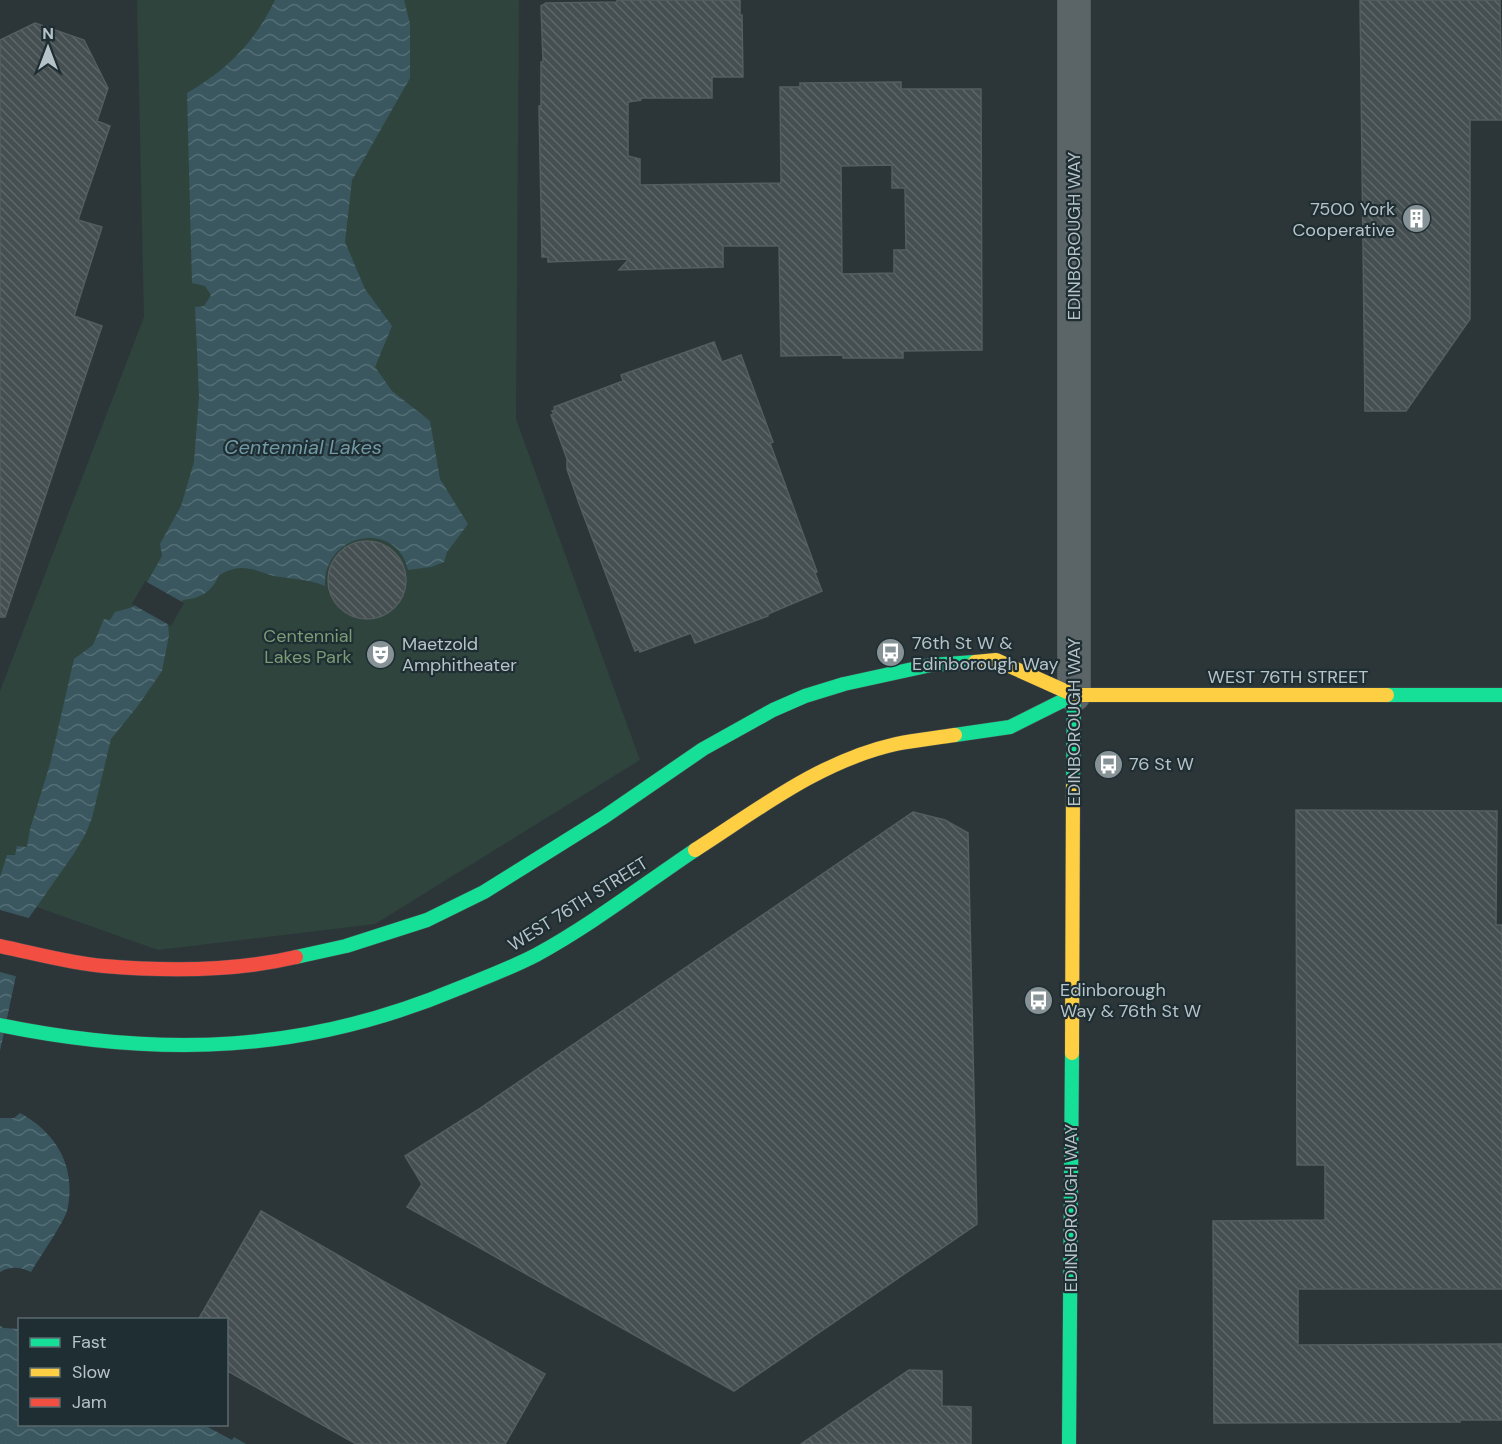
<svg xmlns="http://www.w3.org/2000/svg" width="1502" height="1444" viewBox="0 0 1502 1444" font-family="'DM Sans',sans-serif">
  <style>
    .park { fill: #2e443d }
    .water { fill: url(#water-waves) }
    .pier { fill: #2c3638 }
    .building { fill: url(#building-back-hatch); stroke: #545d5f; stroke-width: 1.5; fill-rule: evenodd }
    .lines { fill: none; stroke-linecap: round; stroke-linejoin: round }
    .street-casing { stroke: #4a5153; stroke-width: 34 }
    .fast-casing { stroke: #4a5153; stroke-width: 15 }
    .slow-casing { stroke: #4a5153; stroke-width: 15 }
    .jam-casing { stroke: #4a5153; stroke-width: 15 }
    .street { stroke: #5b6467; stroke-width: 33 }
    .fast { stroke: #16e098; stroke-width: 14 }
    .slow { stroke: #ffcf43; stroke-width: 14 }
    .jam { stroke: #f24e42; stroke-width: 14 }
    .labels { text-anchor: middle; dominant-baseline: central; stroke-width: 4.5; stroke-linejoin: round; paint-order: stroke }
    .poi-label { font-size: 18px; fill: #b6c4c9; stroke: #1f2e33; text-anchor: start }
    .street-label { font-size: 18px; fill: #b6c4c9; stroke: #1f2e33 }
    .park-label { font-size: 18px; fill: #7b9d76; stroke: #1f2e33 }
    .water-label { font-size: 20px; font-style: italic; fill: #729aa6; stroke: #1f2e33 }
  </style>
  <defs>
    <pattern id="water-waves" width="16" height="10" patternUnits="userSpaceOnUse" patternTransform="scale(1.5)"><rect width="16" height="10" fill="#3a5760"/><path d="M0 5q4-4 8 0t8 0" fill="none" stroke="#546e75"/></pattern>
    <pattern id="building-back-hatch" width="6" height="6" patternUnits="userSpaceOnUse" patternTransform="scale(1.5)"><rect width="6" height="6" fill="#454e50"/><path d="M-1 5l2 2M0 0l6 6M5-1l2 2" fill="none" stroke="#5e6668"/></pattern>
  </defs>
  <rect width="100%" height="100%" fill="#2c3638"/>
  <path class="park" d="M137,0H519L516,419L640,760L375,924L158,950L0,894V691L144,317Z"/>
  <path class="water" d="M275,0H404L410,24V78L352,180L345,242L365,289L392,326L375,367L392,391L430,421L440,479L468,524L447,552L444,562L431,567L408,570C397,519 323,532 325,586C310,579 290,579 274,576C263,573 253,568 242,568C233,568 227,571 219,575C212,592 201,598 183,600L168,624L169,635L162,671L137,707L111,739L92,818L85,835L73,855L28,919L0,1051V877L7,855H15L17,846L27,847L30,829L50,764L74,659L93,645L104,619L110,620L115,612L133,607L162,556L160,544L181,506L194,462L199,396L195,307L204,306L211,295L205,286L192,283L187,93C227,70 255,42 275,0Z
    M20,1113C57,1133 77,1168 67,1211C63,1224 39,1258 31,1272C20,1267 11,1266 0,1272V1118H14Z
    M0,1326L4,1328L19,1329L20,1424L204,1425L232,1440L234,1437L246,1444H0Z"/>
  <path class="pier" d="M145,581L184,603L171,626L132,604Z
    M0,910L32,919L19,977L0,972Z"/>
  <path class="building" d="M617,0H740V15H742L743,77H712V98H641V100L628,102V156L640,159V185L781,183L780,87H800V83L901,82V89H981L982,350L903,351V358H843V355L781,356L779,246H723V267L619,270L629,259L548,262V257H542L539,106H541V62H543L541,6L546,3L617,2ZM892,165V188H905L906,250H894V273L842,274L841,166Z
    M1360,0H1500L1502,120H1470V319L1406,411H1365Z
    M35,23L84,40L108,88L97,121L110,126L78,220L102,227L74,316L102,326L5,617H0V40Z
    M714,342L722,362L741,355L773,442L770,443L817,572L815,573L822,591L768,614V616L695,643L691,633L640,652L639,649L635,651L580,506L567,469V459L551,415L554,414L552,411L555,410L554,407L623,381L621,375Z
    M328 580a39 39 0 1 1 78 0a39 39 0 1 1-78 0Z
    M1296,810L1497,811L1496,925H1502V1289H1298V1345L1502,1344V1420H1460V1422L1214,1423L1213,1221L1325,1220V1165H1297Z
    M913,812L945,820L968,833L977,1224L734,1391L407,1207L422,1184L405,1156L476,1111Z
    M261,1211L545,1374L505,1444H356L226,1370V1320H198Z
    M909,1370L942,1371V1406L971,1407V1444H801Z"/>
  <g class="lines">
    <defs>
      <path id="street" d="M1074,0V695"/>
      <path id="fast" d="M1387,695H1502
        M955,735L1010,727L1074,695
        M1073,786L1074,695
        M296,957L346,946L427,920L484,892L604,817L703,749L773,710L805,696L844,684L931,665L975,662
        M0,1025C161,1058 305,1053 457,989C484,978 511,968 536,955C591,925 643,885 695,850
        M1069,1444L1072,1053"/>
      <path id="slow" d="M975,662L996,660L1074,695H1387
        M695,850C759,809 820,761 896,744C915,740 936,738 955,735
        M1072,1053L1073,786"/>
      <path id="jam" d="M0,946C34,953 69,963 104,966C164,971 237,971 296,957"/>
    </defs>
    <use href="#street" class="street-casing"/>
    <use href="#fast" class="fast-casing"/>
    <use href="#slow" class="slow-casing"/>
    <use href="#jam" class="jam-casing"/>
    <use href="#street" class="street"/>
    <use href="#fast" class="fast"/>
    <use href="#slow" class="slow"/>
    <use href="#jam" class="jam"/>
  </g>
  <defs>
    <symbol id="building-disc" viewBox="-11 -11 22 22"><circle r="9.5" fill="#869296" stroke="#1f2e33"/><path d="M-4-6H4V6H1V3H-1V6H-4ZM-2.5-4.3h1.7v1.8h-1.7ZM.8-4.3h1.7v1.8H.8ZM-2.5-1h1.7V.8h-1.7ZM.8-1h1.7V.8H.8Z" fill="#fff"/></symbol>
    <symbol id="bus-disc" viewBox="-11 -11 22 22"><circle r="9.5" fill="#869296" stroke="#1f2e33"/><path d="M-5-6H5V4H4V6H2V4H-2V6H-4V4H-5ZM-3.5-4V0h7V-4ZM-3.5 1.2v1.5H-2V1.2ZM2 1.2v1.5H3.5V1.2Z" fill="#fff"/></symbol>
    <symbol id="theatre-disc" viewBox="-11 -11 22 22"><circle r="9.5" fill="#869296" stroke="#1f2e33"/><path d="M-5-5.5Q0-4 5-5.5V0Q5 5 0 6Q-5 5-5 0ZM-3.3-2.5H-1v1.5H-3.3ZM1-2.5H3.3v1.5H1ZM-2.8 1Q0 5.5 2.8 1Z" fill="#fff"/></symbol>
  </defs>
  <g fill-rule="evenodd">
    <use href="#building-disc" x="1400" y="202" width="33" height="33"/>
    <use href="#bus-disc" x="874" y="636" width="33" height="33"/>
    <use href="#theatre-disc" x="364" y="638" width="33" height="33"/>
    <use href="#bus-disc" x="1092" y="748" width="33" height="33"/>
    <use href="#bus-disc" x="1022" y="984" width="33" height="33"/>
  </g>
  <g class="labels">
    <g class="poi-label">
      <text x="1395" y="209" text-anchor="end">7500 York<tspan x="1395" dy="21">Cooperative</tspan></text>
      <text x="912" y="643">76th St W &amp;<tspan x="912" dy="21">Edinborough Way</tspan></text>
      <text x="402" y="644">Maetzold<tspan x="402" dy="21">Amphitheater</tspan></text>
      <text x="1129" y="764">76 St W</text>
      <text x="1060" y="990">Edinborough<tspan x="1060" dy="21">Way &amp; 76th St W</tspan></text>
    </g>
    <g class="street-label">
      <text transform="translate(1074 236) rotate(-90)">EDINBOROUGH WAY</text>
      <text x="1288" y="677">WEST 76TH STREET</text>
      <text transform="translate(1074 722) rotate(-90)">EDINBOROUGH WAY</text>
      <text transform="translate(578 904) rotate(-32)">WEST 76TH STREET</text>
      <text transform="translate(1071 1208) rotate(-90)">EDINBOROUGH WAY</text>
    </g>
    <g class="park-label">
      <text x="308" y="636">Centennial<tspan x="308" dy="21">Lakes Park</tspan></text>
    </g>
    <g class="water-label">
      <text x="303" y="447">Centennial Lakes</text>
    </g>
  </g>
  <rect x="18" y="1318" width="210" height="108" fill="#1f2e33" stroke="#5b6a6f" stroke-width="1.5"/>
  <rect x="30" y="1338" width="30" height="9" fill="#16e098" stroke="#5b6a6f" stroke-width="1.5"/>
  <text x="72" y="1348" font-size="18" fill="#b6c4c9">Fast</text>
  <rect x="30" y="1368" width="30" height="9" fill="#ffcf43" stroke="#5b6a6f" stroke-width="1.5"/>
  <text x="72" y="1378" font-size="18" fill="#b6c4c9">Slow</text>
  <rect x="30" y="1398" width="30" height="9" fill="#f24e42" stroke="#5b6a6f" stroke-width="1.5"/>
  <text x="72" y="1408" font-size="18" fill="#b6c4c9">Jam</text>
  <g transform="translate(48 48)" stroke="#1f2e33" stroke-width="4.5" paint-order="stroke">
  <path d="M0-4.5L10 22L0 15L-10 22Z" fill="#b6c4c9"/>
  <text y="-9" font-size="16" font-weight="bold" text-anchor="middle" fill="#b6c4c9">N</text>
  </g>
</svg>
